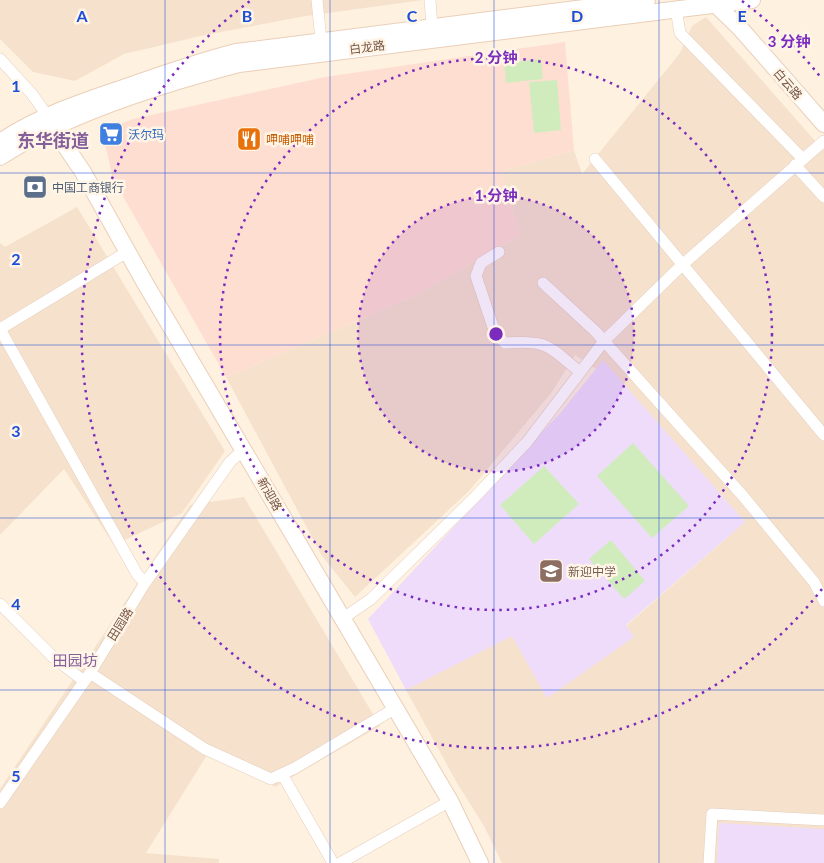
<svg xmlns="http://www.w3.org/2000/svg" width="824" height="863" viewBox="0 0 824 863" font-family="Lato,'Noto Sans SC',sans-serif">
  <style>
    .residential { fill: #f6e2cc }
    .commercial { fill: #ffded2 }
    .education { fill: #eedcfa }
    .green { fill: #d1ecbc }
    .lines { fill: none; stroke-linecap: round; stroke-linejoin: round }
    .street-casing { stroke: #e5cebd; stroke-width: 12 }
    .secondary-casing { stroke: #eacfb9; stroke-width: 18 }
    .street { stroke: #fff; stroke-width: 11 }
    .secondary { stroke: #fff; stroke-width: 16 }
    .grid { fill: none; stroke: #1d4ed8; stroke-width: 1; stroke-opacity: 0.55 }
    .ring { fill: none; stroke: #7b2cbf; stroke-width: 2.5; stroke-dasharray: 2.5 5 }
    .labels { text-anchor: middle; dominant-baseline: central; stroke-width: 5; stroke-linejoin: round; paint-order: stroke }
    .street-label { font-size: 12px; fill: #765545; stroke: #fff5e7 }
    .shop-label { font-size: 12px; fill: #366cbe; stroke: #fff5e7; text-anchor: start }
    .food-label { font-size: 12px; fill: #c56008; stroke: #fff5e7; text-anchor: start }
    .service-label { font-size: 12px; fill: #4e5e75; stroke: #fff5e7; text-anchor: start }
    .education-label { font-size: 12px; fill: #785e54; stroke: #fff5e7; text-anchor: start }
    .quarter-label { font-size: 15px; fill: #855f9a; stroke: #fff5e7 }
    .district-label { font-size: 18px; font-weight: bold; fill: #855f9a; stroke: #fff5e7 }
    .grid-label { font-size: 16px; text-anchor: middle; font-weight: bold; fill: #1d4ed8; stroke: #fff5e7; stroke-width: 5; stroke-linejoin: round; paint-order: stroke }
    .centre { fill: #7b2cbf; stroke: #fff5e7; stroke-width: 2.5 }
    .ring-label { font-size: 15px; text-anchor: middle; font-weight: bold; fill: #7b2cbf; stroke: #fff5e7; stroke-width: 5; stroke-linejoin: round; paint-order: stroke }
  </style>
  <rect width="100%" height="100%" fill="#fef1df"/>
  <path class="residential" d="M0,0H423L306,16L205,35L124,54L75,81L33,72L0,39Z
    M706,17L824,151V863H502L484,826L457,783L406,690L512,635L547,698L634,637L626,626L745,522L603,361L596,369L575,355L552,392L469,491L355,597L322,556L226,377L415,296L521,235L500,172L574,150L582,174L680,53L692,26Z
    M77,207L225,451L182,513L114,545L64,469L0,535V243L5,247Z
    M244,497L380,726L275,787L212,747L146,853L219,859V863H0V789L190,505Z"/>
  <path class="commercial" d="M565,42L574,150L500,172L521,235L415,296L226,377L113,179L102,131L133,119L325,77Z"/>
  <path class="education" d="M603,360L745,522L626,625L634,637L547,698L512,636L406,690L368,619L562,411Z
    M719,823L824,829V863H717Z"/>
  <path class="green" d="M541,59L543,79L506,83L504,63Z
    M557,80L561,130L534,133L529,82Z
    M633,443L689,506L652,538L597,476Z
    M544,466L579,504L534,544L500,505Z
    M611,540L645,581L624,599L589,559Z"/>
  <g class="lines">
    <defs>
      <path id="street" d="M317,0L321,40
        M430,0L432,26
        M676,9L680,33L803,159
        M0,59L32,94L51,121
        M595,159L824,435
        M795,165L824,197
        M127,252L0,329L137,574L145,583
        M499,252L481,263L476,276L495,333L505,343C548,340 547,345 580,372
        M543,283L595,331L743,496L814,582L824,601
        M0,604L54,658L84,681
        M342,619L371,599L474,498L527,442L604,341L682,265L824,141
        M90,673L205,749L271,779L295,768L394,709
        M282,774L333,863
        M0,803L90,673L145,583L230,462L244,449
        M340,863L450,801
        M709,863L712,814L824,820"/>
      <path id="secondary" d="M711,0L740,28L824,124
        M53,128L83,172L145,283L450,801L480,863
        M0,142C37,117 81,102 123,88C160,75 197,62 236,52L647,0
        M0,157C66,114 162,84 239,64L752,0"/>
    </defs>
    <use href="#street" class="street-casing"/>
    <use href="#secondary" class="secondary-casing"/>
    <use href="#street" class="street"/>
    <use href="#secondary" class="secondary"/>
  </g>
  <path class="grid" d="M165,0V863M330,0V863M494,0V863M659,0V863M0,173H824M0,345H824M0,518H824M0,690H824"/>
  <circle cx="496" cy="334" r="138" fill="#7b2cbf" fill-opacity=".12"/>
  <g class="ring">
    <circle cx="496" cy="334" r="138"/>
    <circle cx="496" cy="334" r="276"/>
    <path d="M822 589A414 414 0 1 1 250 1M742 1A414 414 0 0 1 822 79"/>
  </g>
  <defs>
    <symbol id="supermarket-square" viewBox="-11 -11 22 22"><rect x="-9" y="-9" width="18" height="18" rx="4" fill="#3f7fe0" stroke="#fff5e7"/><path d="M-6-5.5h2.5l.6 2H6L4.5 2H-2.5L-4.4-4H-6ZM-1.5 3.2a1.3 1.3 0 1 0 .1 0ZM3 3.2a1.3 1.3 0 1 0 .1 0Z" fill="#fff"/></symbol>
    <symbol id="restaurant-square" viewBox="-11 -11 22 22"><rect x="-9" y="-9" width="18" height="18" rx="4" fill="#e8710a" stroke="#fff5e7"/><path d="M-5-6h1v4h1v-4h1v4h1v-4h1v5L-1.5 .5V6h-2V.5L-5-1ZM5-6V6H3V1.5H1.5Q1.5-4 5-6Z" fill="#fff"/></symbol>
    <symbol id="bank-square" viewBox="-11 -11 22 22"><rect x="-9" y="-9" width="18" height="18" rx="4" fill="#5c6f8a" stroke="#fff5e7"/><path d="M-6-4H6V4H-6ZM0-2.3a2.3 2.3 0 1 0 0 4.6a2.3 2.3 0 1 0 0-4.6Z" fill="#fff"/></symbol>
    <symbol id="school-square" viewBox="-11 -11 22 22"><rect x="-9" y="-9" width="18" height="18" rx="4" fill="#8d6e63" stroke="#fff5e7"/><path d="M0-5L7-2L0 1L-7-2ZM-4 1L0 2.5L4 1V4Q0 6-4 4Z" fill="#fff"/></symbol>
  </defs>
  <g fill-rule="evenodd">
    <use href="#supermarket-square" x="97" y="120" width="28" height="28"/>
    <use href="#restaurant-square" x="235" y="125" width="28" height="28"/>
    <use href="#bank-square" x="21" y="173" width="28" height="28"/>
    <use href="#school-square" x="537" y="557" width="28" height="28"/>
  </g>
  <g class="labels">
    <g class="street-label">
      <text transform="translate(367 47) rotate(-7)">白龙路</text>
      <text transform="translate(788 84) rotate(49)">白云路</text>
      <text transform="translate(270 494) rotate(60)">新迎路</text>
      <text transform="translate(120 624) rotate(-58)">田园路</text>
    </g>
    <g class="shop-label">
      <text x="128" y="134">沃尔玛</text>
    </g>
    <g class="food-label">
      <text x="266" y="139">呷哺呷哺</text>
    </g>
    <g class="service-label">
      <text x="52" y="187">中国工商银行</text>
    </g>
    <g class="education-label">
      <text x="568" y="571">新迎中学</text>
    </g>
    <g class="quarter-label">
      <text x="75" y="660">田园坊</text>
    </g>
    <g class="district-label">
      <text x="53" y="140">东华街道</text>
    </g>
  </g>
  <g class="grid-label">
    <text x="82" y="22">A</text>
    <text x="247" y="22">B</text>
    <text x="412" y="22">C</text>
    <text x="577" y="22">D</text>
    <text x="742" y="22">E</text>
    <text x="16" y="92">1</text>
    <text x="16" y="265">2</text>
    <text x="16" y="437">3</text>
    <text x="16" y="610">4</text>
    <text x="16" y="782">5</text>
  </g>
  <circle cx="496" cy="334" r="8" class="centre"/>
  <g class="ring-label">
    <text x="789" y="47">3 分钟</text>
    <text x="496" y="63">2 分钟</text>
    <text x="496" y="201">1 分钟</text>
  </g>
</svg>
